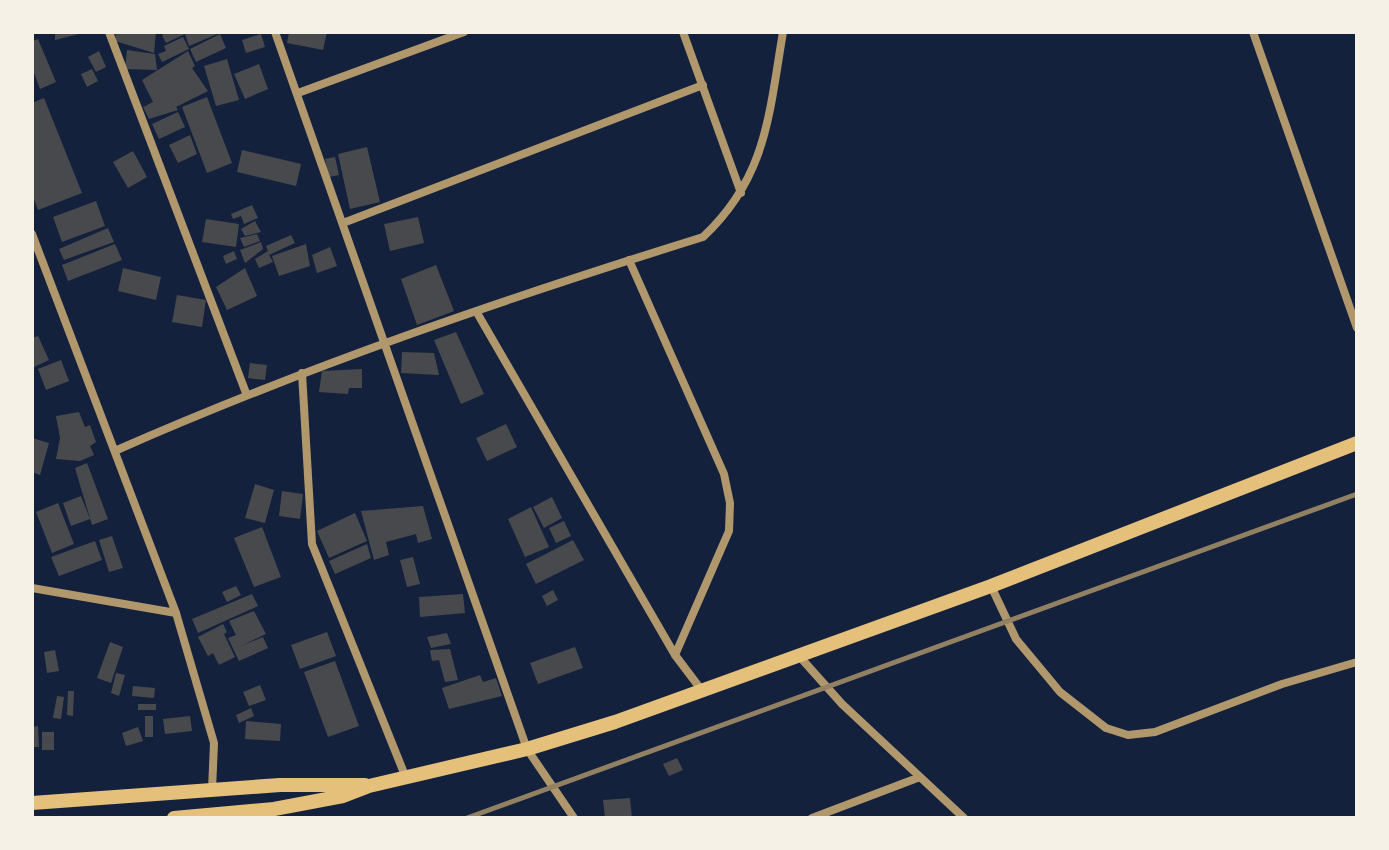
<svg xmlns="http://www.w3.org/2000/svg" width="1389" height="850" viewBox="0 0 1389 850" font-family="'Open Sans',sans-serif">
  <style>
    .building { fill: #48494c }
    .lines { fill: none; stroke-linecap: round; stroke-linejoin: round }
    .minor { stroke: #b1986c; stroke-width: 8 }
    .trunk { stroke: #e5c07b; stroke-width: 14 }
    .rail { stroke: #918062; stroke-width: 5 }
  </style>
  <rect width="100%" height="100%" fill="#14213d"/>
  <path class="building" d="M55,32H82L83,33L55,40Z
    M116,32H156L154,53L115,41Z
    M167,32H222L189,46L185,34L166,43L162,35Z
    M289,32H327L323,50L287,43Z
    M220,34L226,48L196,62L190,49Z
    M261,34L265,47L246,53L242,40Z
    M183,37L189,49L162,62L158,54L166,51L164,46Z
    M38,39L56,82L40,89L32,67V41Z
    M127,50L155,54L157,70L125,69Z
    M99,51L106,67L96,72L88,57Z
    M188,51L195,66L192,68L208,91L176,107L178,110L149,119L143,107L153,102L142,80Z
    M227,59L239,100L216,106L204,66Z
    M259,64L268,89L245,99L234,74Z
    M92,69L98,81L87,87L81,74Z
    M207,97L232,163L207,173L182,107Z
    M44,98L82,193L38,210L32,194V103Z
    M178,112L185,127L159,139L152,124Z
    M190,135L197,154L178,163L169,145Z
    M367,147L380,202L350,209L338,154Z
    M242,150L301,164L296,186L237,172Z
    M133,151L147,177L128,188L113,162Z
    M335,157L339,175L329,177L325,159Z
    M96,201L105,226L62,242L53,217Z
    M252,205L258,218L244,224L241,216L233,219L231,214Z
    M418,217L424,243L390,251L384,224Z
    M206,219L239,224L236,247L202,242Z
    M255,221L261,232L245,236L241,229Z
    M108,228L114,242L64,260L59,249Z
    M257,234L260,241L244,247L240,238Z
    M291,235L295,243L269,255L273,262L259,268L255,259L268,251L266,246Z
    M261,242L263,249L245,263L240,250Z
    M115,244L122,260L68,281L62,265Z
    M306,244L310,266L279,276L272,256Z
    M330,247L337,266L317,273L312,255Z
    M234,251L237,259L226,264L223,256Z
    M436,265L454,311L417,325L401,279Z
    M123,268L161,277L156,300L118,291Z
    M245,268L257,296L227,310L216,287Z
    M177,295L206,300L202,327L172,322Z
    M456,332L484,394L461,404L434,340Z
    M38,336L49,360L32,368V338Z
    M402,352L434,353L439,375L401,373Z
    M61,360L69,381L46,390L38,369Z
    M250,363L267,365L265,380L248,378Z
    M362,369V388H349L348,394L319,392L322,371Z
    M79,412L85,427L90,425L96,442L90,446L94,455L80,461L56,459L60,438L56,416Z
    M506,424L517,447L487,461L476,438Z
    M32,438L49,443L40,475L32,472Z
    M87,463L108,519L92,525L75,468Z
    M255,484L274,490L265,523L245,518Z
    M282,491L303,494L300,519L279,516Z
    M81,496L90,519L71,526L63,503Z
    M552,497L562,518L544,528L533,507Z
    M58,503L74,544L52,553L36,512Z
    M423,506L432,539L418,543L416,534L386,542L389,555L374,560L361,511Z
    M531,507L549,547L525,557L508,519Z
    M355,513L367,541L329,558L317,531Z
    M564,521L571,536L556,543L549,528Z
    M262,527L281,577L254,587L234,538Z
    M112,536L123,568L109,572L99,540Z
    M573,540L584,560L536,584L526,564Z
    M95,541L102,560L59,576L51,557Z
    M367,544L371,558L335,574L329,561Z
    M413,557L420,584L407,587L400,560Z
    M236,586L241,595L227,602L222,592Z
    M553,590L558,600L547,606L542,596Z
    M252,594L258,606L198,633L192,619Z
    M463,594L465,613L420,617L419,597Z
    M254,611L266,634L241,646L263,637L268,648L239,661L228,638L236,635L229,621Z
    M223,624L227,632L224,634L235,657L219,665L213,653L208,656L198,637Z
    M327,632L336,656L300,669L291,645Z
    M447,633L451,644L431,648L427,637Z
    M110,642L123,647L111,683L97,678Z
    M575,647L583,668L538,684L530,663Z
    M450,649L458,680L445,682L439,660L432,661L430,650Z
    M55,650L59,671L47,673L44,652Z
    M335,661L359,726L328,737L304,672Z
    M116,673L125,675L119,696L111,693Z
    M480,675L483,682L496,678L502,696L449,709L442,688Z
    M260,685L266,700L249,706L243,692Z
    M133,686L155,688L154,698L132,696Z
    M68,691H74L73,716L67,715Z
    M57,696L64,697L61,719L53,718Z
    M138,704H156V710H138Z
    M251,708L254,716L239,723L236,715Z
    M145,716H153V737H145Z
    M190,716L192,731L165,734L163,719Z
    M246,721L281,724L280,741L245,739Z
    M38,726L39,747H32V727Z
    M138,727L143,741L126,746L122,733Z
    M42,732H54V750H42Z
    M677,758L683,770L669,776L663,764Z
    M630,798L632,818H605L603,800Z"/>
  <g class="lines">
    <path class="minor" d="M109,32L246,393
      M275,32L527,749L574,818
      M683,32L741,193
      M1253,32L1357,328
      M298,93L464,32
      M343,223L703,85
      M32,234L176,613L214,743L212,790
      M629,260L724,474L730,503L729,531L675,655
      M476,311L675,655L703,692
      M302,373L312,544L406,778
      M117,450C308,366 504,299 703,237C767,177 769,114 783,32
      M991,586L1016,639L1060,692L1106,728L1128,735L1155,732L1282,684L1357,662
      M32,588L176,613
      M800,657L842,704L964,818
      M812,818L920,777"/>
    <path class="trunk" d="M32,803L280,785H365
      M174,818L274,809L343,796L369,786L527,749L615,722L991,586L1357,443"/>
    <path class="rail" d="M467,818L1357,494"/>
  </g>
  <rect width="1389" height="850" fill="none" stroke="#f6f1e7" stroke-width="68"/>
</svg>
